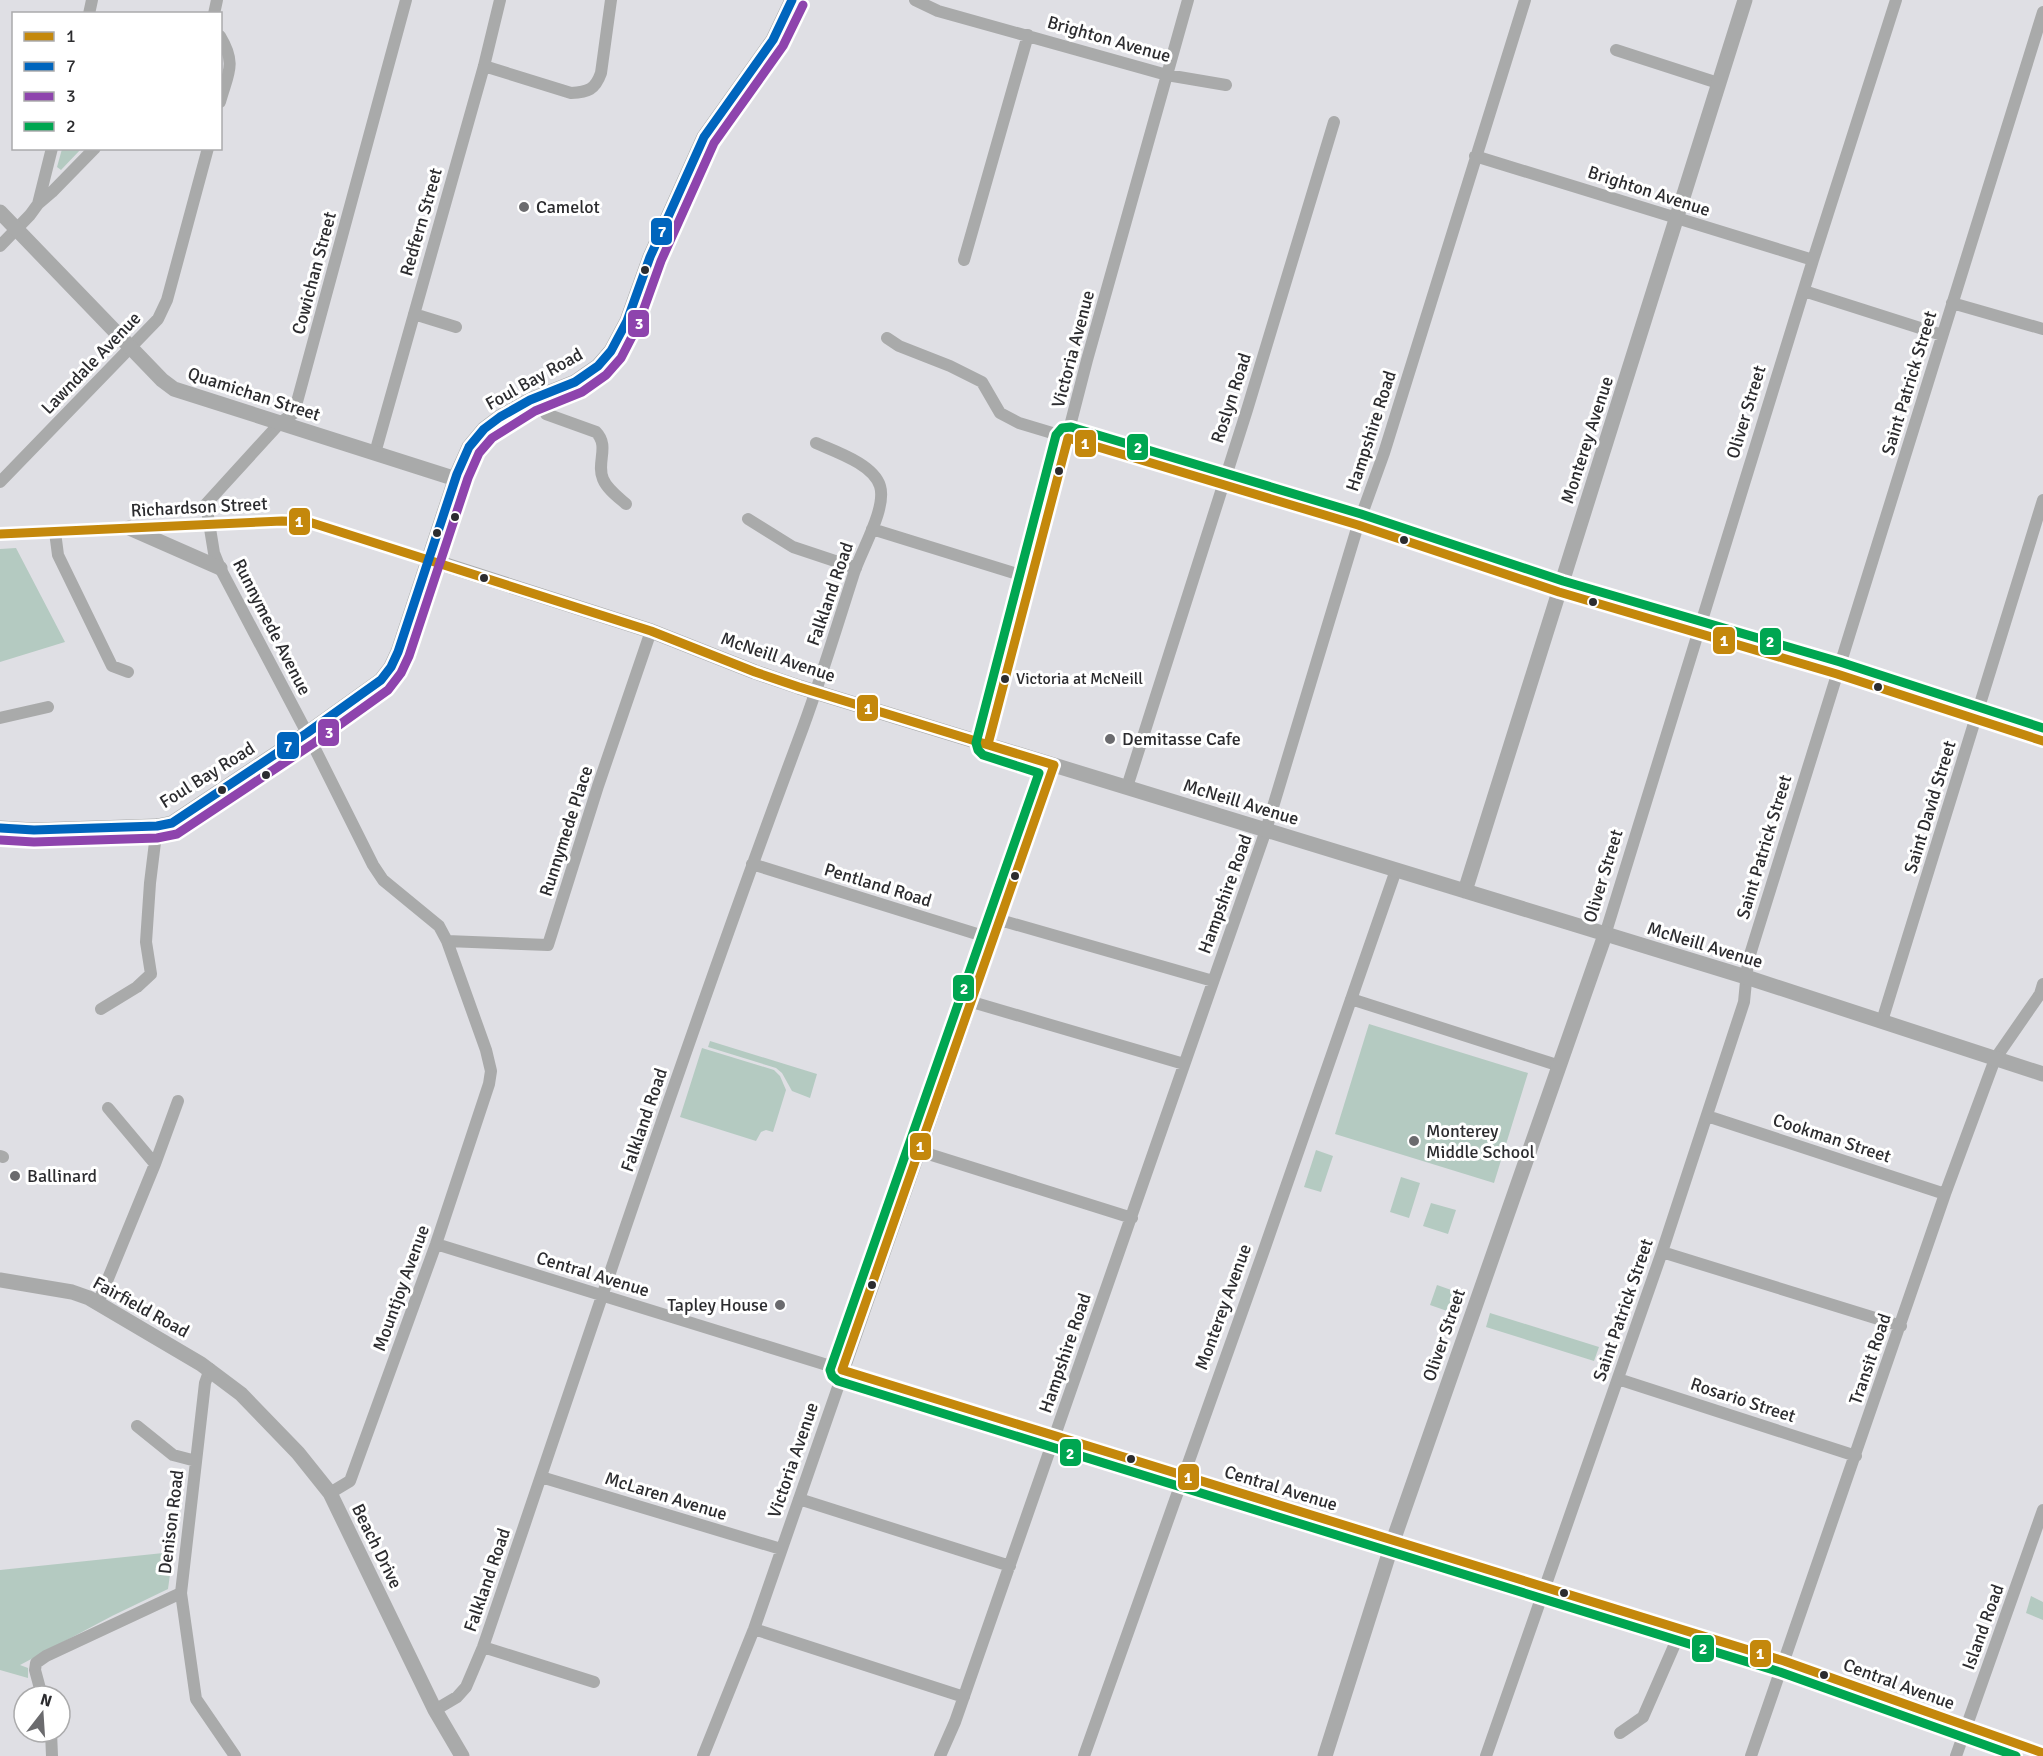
<svg xmlns="http://www.w3.org/2000/svg" width="2043" height="1756" viewBox="0 0 2043 1756" font-family="Signika,sans-serif">
  <style>
    .green { fill: #b4cac1 }
    .lines { fill: none; stroke-linecap: round; stroke-linejoin: round }
    .minor { stroke: #a9aaaa; stroke-width: 12 }
    .tertiary { stroke: #a9aaaa; stroke-width: 15 }
    .bus-1-casing { stroke: #fff; stroke-width: 14 }
    .bus-2-casing { stroke: #fff; stroke-width: 14 }
    .bus-3-casing { stroke: #fff; stroke-width: 14 }
    .bus-4-casing { stroke: #fff; stroke-width: 14 }
    .bus-1 { stroke: #c4880c; stroke-width: 9 }
    .bus-2 { stroke: #0065bd; stroke-width: 9 }
    .bus-3 { stroke: #8e44ad; stroke-width: 9 }
    .bus-4 { stroke: #00a651; stroke-width: 9 }
    .poi-dot { fill: #6b6b6e; stroke: #fff; stroke-width: 2 }
    .bus-dot { fill: #2c2c2f; stroke: #fff; stroke-width: 2 }
    .labels { text-anchor: middle; dominant-baseline: central; stroke-width: 6; stroke-linejoin: round; paint-order: stroke }
    .bus-label { font-size: 16px; fill: #2c2c2f; stroke: #fff; text-anchor: start }
    .street-label { font-size: 18px; fill: #2c2c2f; stroke: #fff }
    .poi-label { font-size: 18px; fill: #2c2c2f; stroke: #fff; text-anchor: start }
    .line-badge { stroke: #fff; stroke-width: 2 }
    .badge-label { font-size: 16px; text-anchor: middle; font-weight: bold; fill: #fff }
  </style>
  <rect width="100%" height="100%" fill="#dfdfe4"/>
  <path class="green" d="M62,149H81L61,170L57,167Z
    M16,548L65,642L0,662V549Z
    M1369,1024L1528,1073L1494,1183L1335,1134Z
    M710,1041L817,1074L810,1098L792,1091L782,1073L776,1068L708,1047Z
    M702,1048L774,1070L780,1076L786,1090L773,1132L766,1130L761,1132L756,1141L680,1117Z
    M1316,1150L1333,1156L1321,1192L1304,1187Z
    M1401,1177L1420,1183L1409,1218L1390,1212Z
    M1431,1203L1456,1210L1448,1234L1423,1226Z
    M1437,1285L1457,1292L1450,1312L1430,1305Z
    M1490,1313L1599,1347L1594,1361L1486,1327Z
    M173,1552L168,1589L112,1616L20,1665L28,1668V1678L0,1670V1570Z
    M2031,1596L2043,1602V1620L2026,1613Z"/>
  <g class="lines">
    <path class="minor" d="M915,0L938,11L1167,75L1226,85
      M89,14L92,0
      M214,14L217,0
      M220,36C237,64 228,73 220,102
      M1616,50L1718,83
      M484,66L571,93C588,92 595,90 601,73L611,0
      M1475,156L1813,260
      M38,204L52,148
      M0,246L30,215L38,204L52,192L95,148
      M964,260L1028,35
      M1804,291L1942,335
      M1952,303L2043,329
      M414,314L456,327
      M887,338L899,346L950,366L982,382L1000,413L1019,423L1358,525L1559,592L1837,674L2043,741
      M538,397L546,414L596,432C610,446 596,463 603,479C607,489 618,497 626,504
      M375,453L484,66L500,0
      M0,482L158,319L167,300L208,148
      M748,519L793,547L856,568
      M872,529L1030,578
      M55,532L58,555L112,666L128,672
      M0,534L282,521L309,522L430,560
      M0,718L48,707
      M988,744L1087,360L1188,0
      M1127,787L1247,410L1334,122
      M752,864L993,939
      M1000,920L1213,981
      M1605,935L1813,260L1896,0
      M447,941L548,945L598,786L651,631
      M1351,999L1560,1066
      M972,1002L1184,1064
      M101,1009L137,987L151,974L146,942L150,883L157,826
      M1882,1021L2043,500
      M108,1108L155,1164
      M1707,1116L1945,1194
      M919,1151L1132,1218
      M0,1156L3,1157
      M436,1244L1784,1661L2043,1753
      M1662,1252L1901,1326
      M98,1303L155,1164L178,1101
      M1618,1379L1856,1456
      M137,1426L173,1455L196,1461
      M541,1477L781,1549
      M330,1493L350,1481L436,1244L489,1084L491,1071L486,1050L447,941L439,926L383,880L373,865L307,733L220,568L214,553L206,504L280,423L294,413L406,0
      M799,1499L1010,1566
      M181,1593L196,1699L235,1756
      M754,1629L964,1697
      M483,1647L594,1682
      M42,1696L35,1670L36,1663L46,1656L181,1593L205,1383L210,1369
      M435,1710L457,1697L466,1687L483,1647C586,1345 686,1041 798,741C819,686 836,629 854,573C861,551 887,508 880,486C873,464 836,452 816,443
      M51,1732L52,1756
      M1620,1733L1643,1717L1681,1630
      M703,1756L754,1629L1054,765
      M940,1756L955,1722L1266,830L1358,525L1384,453L1525,0
      M1084,1756L1264,1250L1396,870
      M1486,1756L1662,1252L1744,1002L1748,961L2043,12
      M1751,1756L1945,1194L1995,1059L2040,994L2043,984
      M1956,1756L2043,1510"/>
    <path class="tertiary" d="M0,212L162,380L174,389L456,479
      M129,528L220,568
      M430,560L651,631L755,672L799,687L1746,977L2043,1074
      M0,828L34,830L157,826L172,823L307,733L381,680L391,667L398,652L457,474L469,447L484,429L500,417L530,400L575,382L598,366L611,351L627,321L650,257L704,137L773,40L792,0
      M1465,891L1745,0
      M0,1280L72,1292L89,1298L201,1364L241,1394L298,1453L330,1493L435,1710L462,1756
      M1325,1756L1393,1541L1605,935"/>
    <defs>
      <path id="bus-1" d="M0,534L282,521L309,522L651,631L755,672L799,687L1054,765L842,1370L1784,1661L2043,1753
        M988,744L1068,438L1358,525L1559,592L1837,674L2043,741"/>
      <path id="bus-2" d="M0,828L34,830L157,826L172,823L307,733L381,680L391,667L398,652L457,474L469,447L484,429L500,417L530,400L575,382L598,366L611,351L627,321L650,257L704,137L773,40L792,0"/>
      <path id="bus-3" d="M0,840L34,842L157,838L177,834L314,743L388,690L401,673L409,656L468,478L479,453L492,438L535,411L582,392L606,375L621,358L638,325L661,261L714,143L783,46L803,5"/>
      <path id="bus-4" d="M2016,1756L1780,1672L838,1381L832,1376L830,1370L1039,773L983,755L978,750L976,743L1056,435L1062,428L1071,427L1361,514L1563,581L1840,662L2043,728"/>
    </defs>
    <use href="#bus-1" class="bus-1-casing"/>
    <use href="#bus-2" class="bus-2-casing"/>
    <use href="#bus-3" class="bus-3-casing"/>
    <use href="#bus-4" class="bus-4-casing"/>
    <use href="#bus-1" class="bus-1"/>
    <use href="#bus-2" class="bus-2"/>
    <use href="#bus-3" class="bus-3"/>
    <use href="#bus-4" class="bus-4"/>
  </g>
  <g class="poi-dot">
    <circle cx="524" cy="207" r="6"/>
    <circle cx="1110" cy="739" r="6"/>
    <circle cx="1414" cy="1141" r="6"/>
    <circle cx="15" cy="1176" r="6"/>
    <circle cx="780" cy="1305" r="6"/>
  </g>
  <g class="bus-dot">
    <circle cx="645" cy="270" r="5"/>
    <circle cx="1059" cy="471" r="5"/>
    <circle cx="455" cy="517" r="5"/>
    <circle cx="437" cy="533" r="5"/>
    <circle cx="1404" cy="540" r="5"/>
    <circle cx="484" cy="578" r="5"/>
    <circle cx="1593" cy="602" r="5"/>
    <circle cx="1005" cy="679" r="5"/>
    <circle cx="1878" cy="687" r="5"/>
    <circle cx="266" cy="775" r="5"/>
    <circle cx="222" cy="790" r="5"/>
    <circle cx="1015" cy="876" r="5"/>
    <circle cx="872" cy="1285" r="5"/>
    <circle cx="1131" cy="1459" r="5"/>
    <circle cx="1564" cy="1593" r="5"/>
    <circle cx="1824" cy="1675" r="5"/>
  </g>
  <g class="labels">
    <g class="bus-label">
      <text x="1016" y="679">Victoria at McNeill</text>
    </g>
    <g class="street-label">
      <text transform="translate(1109 39) rotate(16)">Brighton Avenue</text>
      <text transform="translate(1649 191) rotate(18)">Brighton Avenue</text>
      <text transform="translate(421 222) rotate(-74)">Redfern Street</text>
      <text transform="translate(314 273) rotate(-75)">Cowichan Street</text>
      <text transform="translate(1073 349) rotate(-75)">Victoria Avenue</text>
      <text transform="translate(91 363) rotate(-46)">Lawndale Avenue</text>
      <text transform="translate(534 379) rotate(-29)">Foul Bay Road</text>
      <text transform="translate(1909 383) rotate(-73)">Saint Patrick Street</text>
      <text transform="translate(254 394) rotate(18)">Quamichan Street</text>
      <text transform="translate(1231 398) rotate(-72)">Roslyn Road</text>
      <text transform="translate(1746 412) rotate(-73)">Oliver Street</text>
      <text transform="translate(1371 431) rotate(-72)">Hampshire Road</text>
      <text transform="translate(1587 440) rotate(-72)">Monterey Avenue</text>
      <text transform="translate(199 507) rotate(-3)">Richardson Street</text>
      <text transform="translate(830 594) rotate(-71)">Falkland Road</text>
      <text transform="translate(272 627) rotate(63)">Runnymede Avenue</text>
      <text transform="translate(778 657) rotate(19)">McNeill Avenue</text>
      <text transform="translate(207 775) rotate(-32)">Foul Bay Road</text>
      <text transform="translate(1241 802) rotate(17)">McNeill Avenue</text>
      <text transform="translate(1930 807) rotate(-73)">Saint David Street</text>
      <text transform="translate(566 831) rotate(-72)">Runnymede Place</text>
      <text transform="translate(1764 847) rotate(-73)">Saint Patrick Street</text>
      <text transform="translate(1603 876) rotate(-73)">Oliver Street</text>
      <text transform="translate(878 885) rotate(17)">Pentland Road</text>
      <text transform="translate(1225 894) rotate(-70)">Hampshire Road</text>
      <text transform="translate(1705 945) rotate(17)">McNeill Avenue</text>
      <text transform="translate(644 1120) rotate(-71)">Falkland Road</text>
      <text transform="translate(1832 1138) rotate(18)">Cookman Street</text>
      <text transform="translate(593 1274) rotate(17)">Central Avenue</text>
      <text transform="translate(401 1288) rotate(-70)">Mountjoy Avenue</text>
      <text transform="translate(141 1307) rotate(29)">Fairfield Road</text>
      <text transform="translate(1223 1307) rotate(-70)">Monterey Avenue</text>
      <text transform="translate(1623 1310) rotate(-71)">Saint Patrick Street</text>
      <text transform="translate(1444 1335) rotate(-71)">Oliver Street</text>
      <text transform="translate(1065 1353) rotate(-71)">Hampshire Road</text>
      <text transform="translate(1870 1359) rotate(-71)">Transit Road</text>
      <text transform="translate(1743 1400) rotate(18)">Rosario Street</text>
      <text transform="translate(793 1460) rotate(-71)">Victoria Avenue</text>
      <text transform="translate(1281 1488) rotate(17)">Central Avenue</text>
      <text transform="translate(666 1496) rotate(17)">McLaren Avenue</text>
      <text transform="translate(171 1522) rotate(-83)">Denison Road</text>
      <text transform="translate(377 1546) rotate(64)">Beach Drive</text>
      <text transform="translate(487 1580) rotate(-71)">Falkland Road</text>
      <text transform="translate(1983 1627) rotate(-70)">Island Road</text>
      <text transform="translate(1899 1684) rotate(20)">Central Avenue</text>
    </g>
    <g class="poi-label">
      <text x="536" y="207">Camelot</text>
      <text x="1122" y="739">Demitasse Cafe</text>
      <text x="1426" y="1131">Monterey<tspan x="1426" dy="21">Middle School</tspan></text>
      <text x="27" y="1176">Ballinard</text>
      <text x="768" y="1305" text-anchor="end">Tapley House</text>
    </g>
  </g>
  <g class="line-badge">
    <rect x="650" y="217" width="23" height="29" rx="6" fill="#0065bd"/>
    <rect x="627" y="309" width="23" height="29" rx="6" fill="#8e44ad"/>
    <rect x="1074" y="429" width="23" height="29" rx="6" fill="#c4880c"/>
    <rect x="1126" y="433" width="23" height="28" rx="6" fill="#00a651"/>
    <rect x="288" y="507" width="23" height="29" rx="6" fill="#c4880c"/>
    <rect x="1712" y="626" width="24" height="29" rx="6" fill="#c4880c"/>
    <rect x="1759" y="627" width="23" height="29" rx="6" fill="#00a651"/>
    <rect x="856" y="694" width="23" height="28" rx="6" fill="#c4880c"/>
    <rect x="317" y="718" width="23" height="29" rx="6" fill="#8e44ad"/>
    <rect x="276" y="731" width="24" height="29" rx="6" fill="#0065bd"/>
    <rect x="952" y="974" width="23" height="28" rx="6" fill="#00a651"/>
    <rect x="909" y="1132" width="23" height="29" rx="6" fill="#c4880c"/>
    <rect x="1059" y="1438" width="23" height="29" rx="6" fill="#00a651"/>
    <rect x="1177" y="1463" width="23" height="28" rx="6" fill="#c4880c"/>
    <rect x="1691" y="1634" width="24" height="29" rx="6" fill="#00a651"/>
    <rect x="1749" y="1639" width="23" height="29" rx="6" fill="#c4880c"/>
  </g>
  <g class="badge-label">
    <text x="662" y="237">7</text>
    <text x="639" y="329">3</text>
    <text x="1085" y="449">1</text>
    <text x="1138" y="453">2</text>
    <text x="299" y="527">1</text>
    <text x="1724" y="646">1</text>
    <text x="1770" y="647">2</text>
    <text x="868" y="714">1</text>
    <text x="329" y="738">3</text>
    <text x="288" y="752">7</text>
    <text x="964" y="994">2</text>
    <text x="920" y="1152">1</text>
    <text x="1070" y="1459">2</text>
    <text x="1188" y="1483">1</text>
    <text x="1703" y="1654">2</text>
    <text x="1760" y="1659">1</text>
  </g>
  <rect x="12" y="12" width="210" height="138" fill="#ffffff" stroke="#ababac" stroke-width="1.5"/>
  <rect x="24" y="32" width="30" height="9" fill="#c4880c" stroke="#ababac" stroke-width="1.5"/>
  <text x="66" y="42" font-size="18" fill="#2c2c2f">1</text>
  <rect x="24" y="62" width="30" height="9" fill="#0065bd" stroke="#ababac" stroke-width="1.5"/>
  <text x="66" y="72" font-size="18" fill="#2c2c2f">7</text>
  <rect x="24" y="92" width="30" height="9" fill="#8e44ad" stroke="#ababac" stroke-width="1.5"/>
  <text x="66" y="102" font-size="18" fill="#2c2c2f">3</text>
  <rect x="24" y="122" width="30" height="9" fill="#00a651" stroke="#ababac" stroke-width="1.5"/>
  <text x="66" y="132" font-size="18" fill="#2c2c2f">2</text>
  <g transform="translate(42 1714) rotate(17)"><circle r="28" fill="#ffffff" stroke="#ababac" stroke-width="1.5"/>
  <path d="M0-4.5L10 22L0 15L-10 22Z" fill="#6b6b6e"/>
  <text y="-9" font-size="16" font-weight="bold" text-anchor="middle" fill="#2c2c2f">N</text>
  </g>
</svg>
